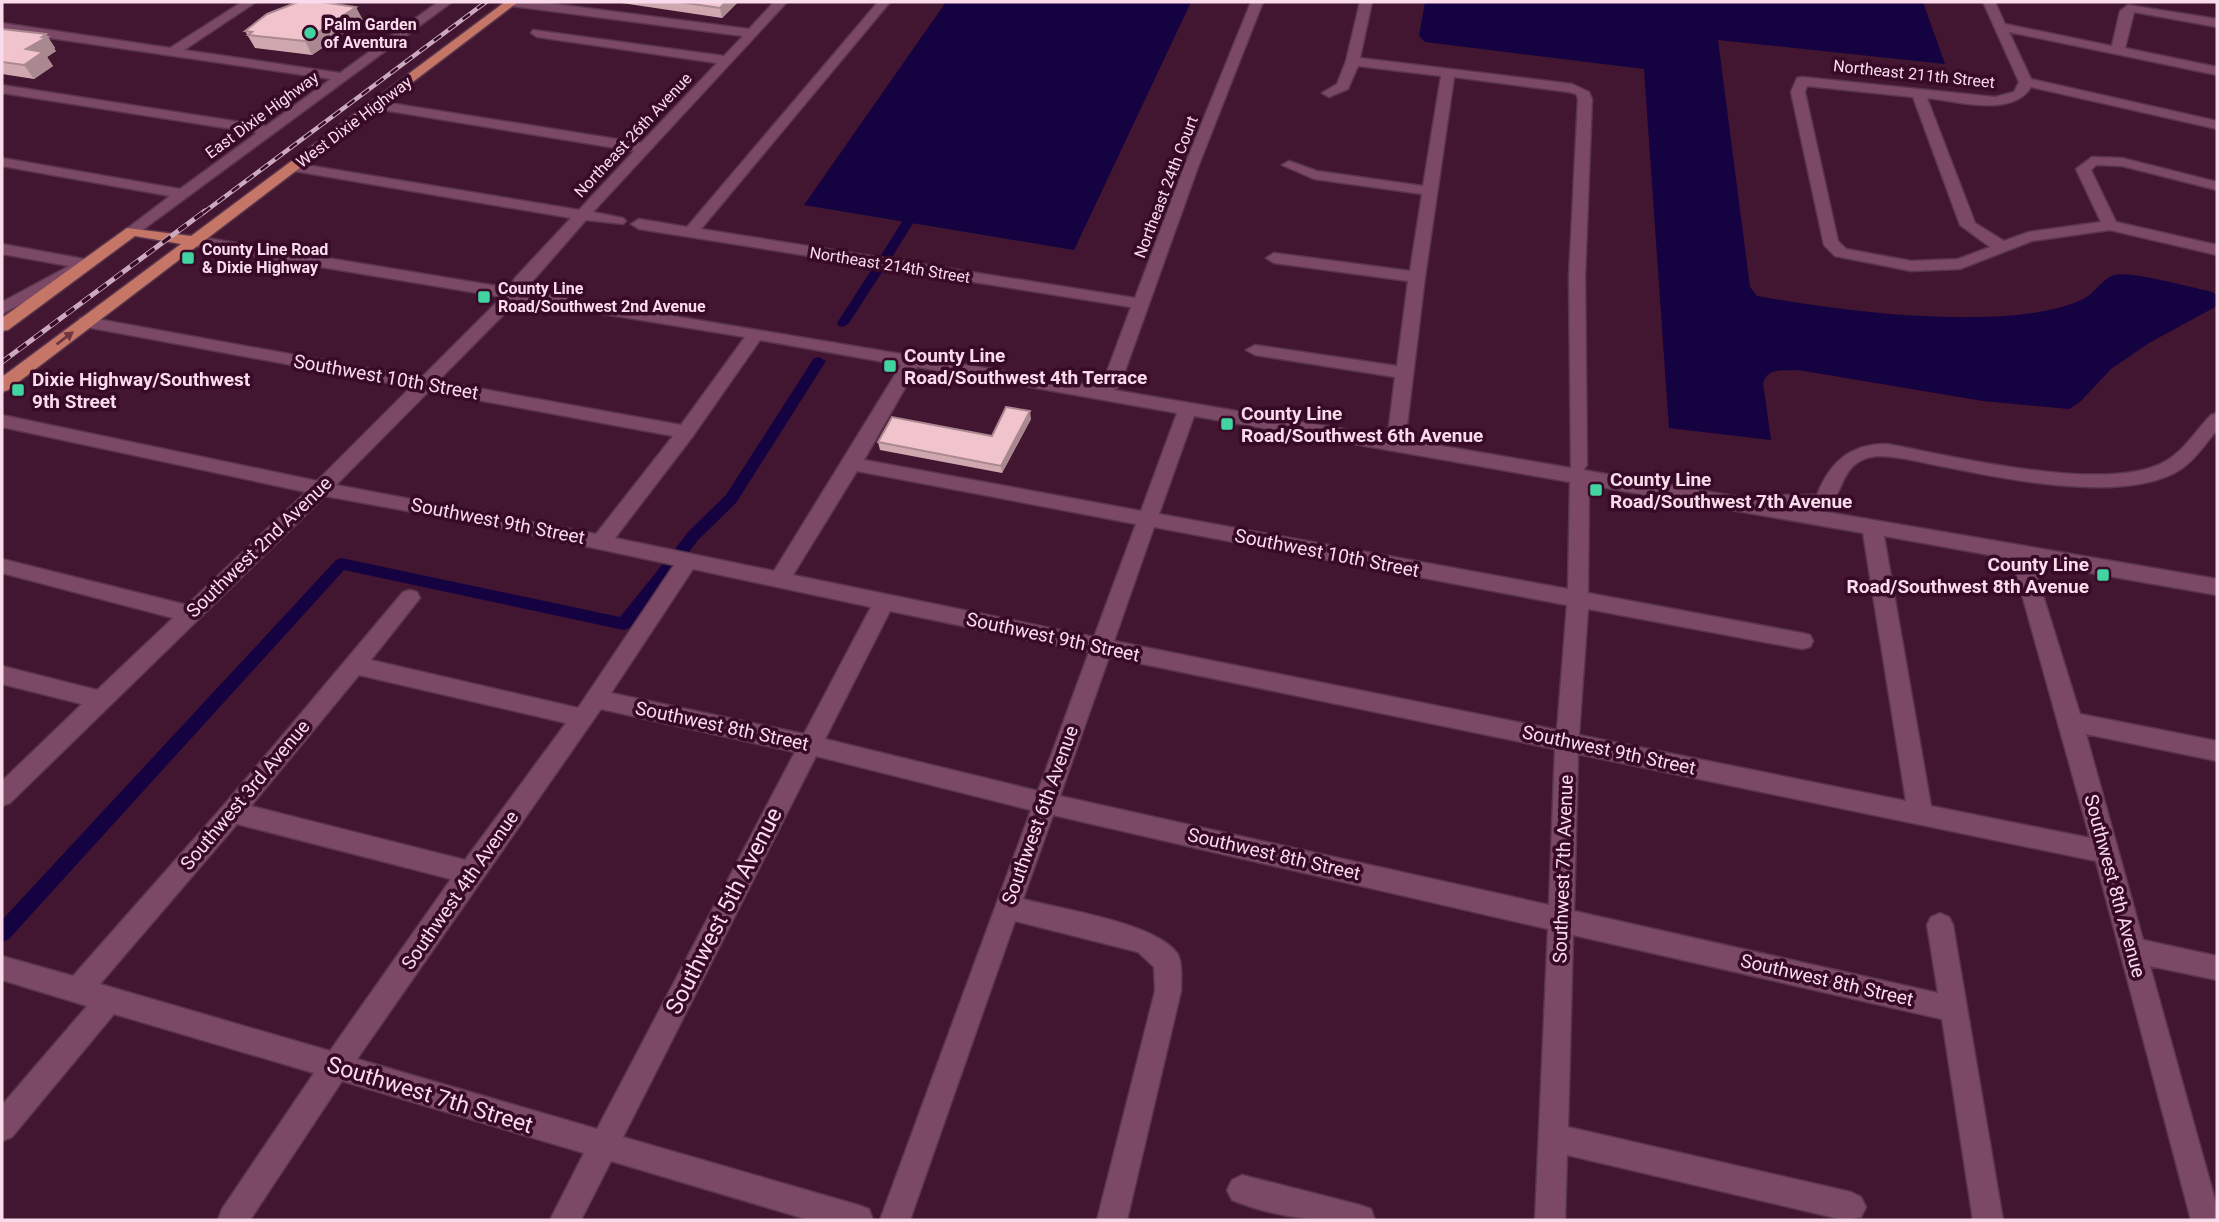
<svg xmlns="http://www.w3.org/2000/svg" width="2219" height="1222" viewBox="0 0 2219 1222" font-family="Roboto,sans-serif">
  <style>
    .water { fill: #140241 }
    .lines { fill: none; stroke-linecap: round; stroke-linejoin: round }
    .canal { fill: #140241; fill-rule: evenodd }
    .minor-casing { stroke: #59354b; stroke-width: 3 }
    .major-casing { stroke: #59354b; stroke-width: 3 }
    .minor { fill: #7b4865; fill-rule: evenodd }
    .major { fill: #c57667; fill-rule: evenodd }
    .rail-far1-casing { stroke: #ccaabd; stroke-width: 4.5 }
    .rail-casing { stroke: #ccaabd; stroke-width: 5 }
    .rail-far1 { stroke: #370a27; stroke-width: 2.5; stroke-dasharray: 9; stroke-linecap: butt }
    .rail { stroke: #370a27; stroke-width: 3.5; stroke-dasharray: 10; stroke-linecap: butt }
    .wall { fill: #cfa8af }
    .shaded-wall { fill: #a9888f }
    .building { fill: #f1c3cc; stroke: #a9888f; stroke-width: 2 }
    .oneway { fill: #703541 }
    .poi-dot { fill: #42d4a0; stroke: #370a27; stroke-width: 2.5 }
    .labels { text-anchor: middle; dominant-baseline: central; stroke-width: 7; stroke-linejoin: round; paint-order: stroke }
    .far-poi-label { font-size: 16px; font-weight: bold; fill: #fadbeb; stroke: #370a27; text-anchor: start }
    .far-street-label { font-size: 16px; fill: #fadbeb; stroke: #370a27 }
    .poi-label { font-size: 19px; font-weight: bold; fill: #fadbeb; stroke: #370a27; text-anchor: start }
    .street-label { font-size: 19px; fill: #fadbeb; stroke: #370a27 }
    .near-street-label { font-size: 23px; fill: #fadbeb; stroke: #370a27 }
  </style>
  <rect width="100%" height="100%" fill="#421531"/>
  <path class="water" d="M946,2H1191L1074,250L804,205Z
    M1425,2H1923L1945,64L1718,40L1750,287L1757,296C1843,311 1931,322 2017,315C2037,313 2067,308 2085,298C2095,293 2101,280 2114,275C2129,270 2194,288 2213,292L2217,296V306L2149,343L2111,369L2081,401L2069,409L1983,401L1798,370C1782,371 1768,367 1763,383L1771,440L1669,428L1644,69L1425,42L1419,36Z"/>
  <g class="lines">
    <path class="canal" d="M918,203L924,206L892,257L890,260H882L880,257L912,206Z
      M876,268L882,272L849,323L843,327L839,326L837,323L870,272Z
      M819,357L826,361L736,503L698,540L685,557H675L672,553L688,532L726,495L814,358Z
      M341,558L620,617L666,560L671,558L679,564L630,628L624,630L344,570L9,939L2,942V920L336,560Z"/>
    <defs>
      <path id="minor" d="M242,2H256L184,50L340,73L438,2H452L137,234L132,236L124,231L170,196L2,166V158L180,189L257,133L2,93V85L266,126L331,79L2,31V23L170,48Z
        M506,2H539L749,29L774,2H787L593,212L623,218L626,221L623,224L586,220L524,291L1104,388L1102,385L1131,307L639,229L631,224L639,219L687,227L878,2H890L701,229L1135,298L1184,167L1251,2H1263L1198,167L1120,385L1114,390L1390,437L1388,434L1395,377L1255,355L1246,350L1255,345L1397,366L1408,281L1274,263L1266,258L1274,253L1410,271L1422,194L1314,179L1282,165L1289,161L1317,171L1423,186L1441,76L1358,66L1348,89L1329,97L1322,93L1337,84L1346,61L1360,2H1372L1360,58L1572,84L1589,92L1592,99L1585,276L1587,465L1583,470L1785,505L1781,500L1784,495H1817C1830,462 1850,444 1887,444C1953,456 2108,495 2166,461C2184,451 2197,429 2211,415L2217,413V430C2206,443 2195,460 2181,469C2128,504 2010,480 1951,468C1927,464 1902,456 1877,456C1827,462 1855,514 1803,508L2217,579V595L2033,563L2080,714L2217,741V761L2086,734L2143,940L2217,956V980L2150,966L2217,1207V1220H2191L2096,861L1578,754L1574,911L1938,993L1927,925L1931,917L1940,913L1949,917L1953,925L2003,1220H1973L1942,1019L1573,935L1568,1127L1851,1192L1861,1197L1866,1207L1861,1217L1844,1220L1567,1155L1565,1220H1535L1548,929L1053,815L1023,899C1060,909 1156,923 1177,953C1183,963 1181,980 1181,991L1127,1220H1097L1155,991L1154,967L1138,952L1015,921L910,1220H880L1031,810L816,756L623,1137L858,1205L869,1209L873,1220H809L611,1161L581,1220H550L584,1153L342,1081L250,1220H218L222,1209L314,1073L114,1014L12,1137L2,1141V1105L87,1006L2,980V956L73,976L224,805L403,592L410,590L417,592L420,598L371,660L578,708L674,565L490,526L325,496L10,803L2,806V781L82,704L2,684V666L97,690L173,618L2,573V559L187,605L306,492L2,427V415L317,481L411,387L86,327L80,326L78,322L80,318L86,317L421,378L502,297L194,246L186,241L194,236L509,288L515,278L571,218L294,171L287,167L294,163L579,210L634,151L377,109L370,105L377,101L641,143L717,63L537,37L531,33L533,30L724,56L743,36L512,6ZM1454,77L1569,92L1576,94L1578,99L1569,276L1571,468L1401,439L1406,434L1425,277ZM518,300L745,337L681,425L438,381ZM760,340L901,365L774,571L615,538L693,436ZM917,367L1177,413L1141,511L864,460ZM429,391L673,436L596,534L336,485ZM1194,416L1570,482L1568,589L1159,514ZM857,471L1136,524L1094,637L793,575ZM1589,485L1863,533L1906,801L1579,735L1588,609L1802,649L1810,647L1813,641L1810,635L1802,633L1588,593ZM1154,527L1567,605L1557,730L1114,641ZM1884,536L2012,559L2090,838L1931,806ZM693,569L871,607L804,734L611,693ZM890,611L1089,652L1038,791L825,739ZM1109,657L1555,749L1549,905L1060,796ZM359,675L566,723L465,860L251,806ZM601,709L795,752L597,1129L357,1059ZM237,824L451,879L330,1051L100,984Z
        M1983,2H1995L2005,24L2112,46L2120,11L2128,5L2217,19V27L2134,12L2125,48L2217,67V75L2009,32L2031,79L2217,121V129L2031,87C2012,118 1957,101 1927,98L1975,223L2004,241L2029,232L2101,222L2076,169L2092,157L2122,158L2217,182V190L2122,166L2096,165L2091,170L2116,222L2217,245V255L2110,230L2032,241L1960,269L1911,271L1835,256L1824,245L1791,92L1797,78L1802,77L1995,97L2014,92L2019,82ZM1807,86L1913,97L1960,225L1990,247L1958,259L1911,261L1846,249L1838,241L1805,92Z
        M2,244L84,259L92,264L82,272L2,314V302L69,266L2,254Z
        M1242,1175L1360,1205L1371,1209L1375,1220C1326,1222 1278,1219 1232,1200L1227,1190L1232,1180Z"/>
      <path id="major" d="M505,2H518L8,390L2,392V377L181,244L135,236L8,330L2,331V318L127,228L191,236Z"/>
    </defs>
    <use href="#minor" class="minor-casing"/>
    <use href="#major" class="major-casing"/>
    <use href="#minor" class="minor"/>
    <use href="#major" class="major"/>
    <defs>
      <path id="rail-far1" d="M203,213L486,2"/>
      <path id="rail" d="M2,362L205,211"/>
    </defs>
    <use href="#rail-far1" class="rail-far1-casing"/>
    <use href="#rail" class="rail-casing"/>
    <use href="#rail-far1" class="rail-far1"/>
    <use href="#rail" class="rail"/>
  </g>
  <path class="wall" d="M615,2H738L722,18Z
    M363,20L312,55L255,48L245,31Z
    M2,29L46,34L55,48L54,49L56,51L47,57L53,66L34,79L2,74Z
    M1031,419L1002,473L880,450L878,442L992,436Z"/>
  <path class="shaded-wall" d="M726,2H738L722,18L720,8Z
    M356,7L363,20L312,55L305,41Z
    M46,34L55,48L54,49L56,51L47,57L53,66L34,79L24,65L26,49Z
    M1030,411L1031,419L1002,473L1001,466Z"/>
  <path class="building" d="M298,2H321L356,7L305,41L248,35L252,32L245,31L267,14Z
    M680,2H726L720,8Z
    M2,29L46,34L42,37H47L26,49L43,52L24,65L2,62Z
    M1006,407L1030,411L1001,466L878,442L892,417L992,436Z"/>
  <defs><path id="oneway-solid" d="M-6-.8H1V-3.2L6.5 0L1 3.2V.8H-6Z" transform="scale(1.75)"/></defs>
  <use class="oneway" href="#oneway-solid" transform="translate(65 338) rotate(-37)"/>
  <g class="poi-dot">
    <circle cx="310" cy="33" r="7"/>
    <rect x="181" y="251" width="14" height="14" rx="3.5"/>
    <rect x="477" y="290" width="14" height="14" rx="3.5"/>
    <rect x="883" y="359" width="14" height="14" rx="3.5"/>
    <rect x="11" y="383" width="14" height="14" rx="3.5"/>
    <rect x="1220" y="417" width="14" height="14" rx="3.5"/>
    <rect x="1589" y="483" width="14" height="14" rx="3.5"/>
    <rect x="2096" y="568" width="14" height="14" rx="3.5"/>
  </g>
  <g class="labels">
    <g class="far-poi-label">
      <text x="324" y="24">Palm Garden<tspan x="324" dy="18">of Aventura</tspan></text>
      <text x="202" y="249">County Line Road<tspan x="202" dy="18">&amp; Dixie Highway</tspan></text>
      <text x="498" y="288">County Line<tspan x="498" dy="18">Road/Southwest 2nd Avenue</tspan></text>
    </g>
    <g class="far-street-label">
      <text transform="translate(1914 74) rotate(6)">Northeast 211th Street</text>
      <text transform="translate(262 115) rotate(-36)">East Dixie Highway</text>
      <text transform="translate(354 122) rotate(-37)">West Dixie Highway</text>
      <text transform="translate(633 135) rotate(-47)">Northeast 26th Avenue</text>
      <text transform="translate(1166 187) rotate(-69)">Northeast 24th Court</text>
      <text transform="translate(890 265) rotate(9)">Northeast 214th Street</text>
    </g>
    <g class="poi-label">
      <text x="904" y="355">County Line<tspan x="904" dy="22">Road/Southwest 4th Terrace</tspan></text>
      <text x="32" y="379">Dixie Highway/Southwest<tspan x="32" dy="22">9th Street</tspan></text>
      <text x="1241" y="413">County Line<tspan x="1241" dy="22">Road/Southwest 6th Avenue</tspan></text>
      <text x="1610" y="479">County Line<tspan x="1610" dy="22">Road/Southwest 7th Avenue</tspan></text>
      <text x="2089" y="564" text-anchor="end">County Line<tspan x="2089" dy="22">Road/Southwest 8th Avenue</tspan></text>
    </g>
    <g class="street-label">
      <text transform="translate(386 377) rotate(10)">Southwest 10th Street</text>
      <text transform="translate(498 521) rotate(11)">Southwest 9th Street</text>
      <text transform="translate(259 547) rotate(-44)">Southwest 2nd Avenue</text>
      <text transform="translate(1327 553) rotate(11)">Southwest 10th Street</text>
      <text transform="translate(1053 637) rotate(12)">Southwest 9th Street</text>
      <text transform="translate(722 726) rotate(12)">Southwest 8th Street</text>
      <text transform="translate(1609 750) rotate(12)">Southwest 9th Street</text>
      <text transform="translate(245 795) rotate(-50)">Southwest 3rd Avenue</text>
      <text transform="translate(1040 815) rotate(-70)">Southwest 6th Avenue</text>
      <text transform="translate(1274 854) rotate(13)">Southwest 8th Street</text>
      <text transform="translate(1563 869) rotate(-88)">Southwest 7th Avenue</text>
      <text transform="translate(2115 886) rotate(75)">Southwest 8th Avenue</text>
      <text transform="translate(460 890) rotate(-55)">Southwest 4th Avenue</text>
      <text transform="translate(1827 980) rotate(13)">Southwest 8th Street</text>
    </g>
    <g class="near-street-label">
      <text transform="translate(724 911) rotate(-63)">Southwest 5th Avenue</text>
      <text transform="translate(430 1095) rotate(17)">Southwest 7th Street</text>
    </g>
  </g>
  <rect width="2219" height="1222" fill="none" stroke="#fadbeb" stroke-width="7"/>
</svg>
